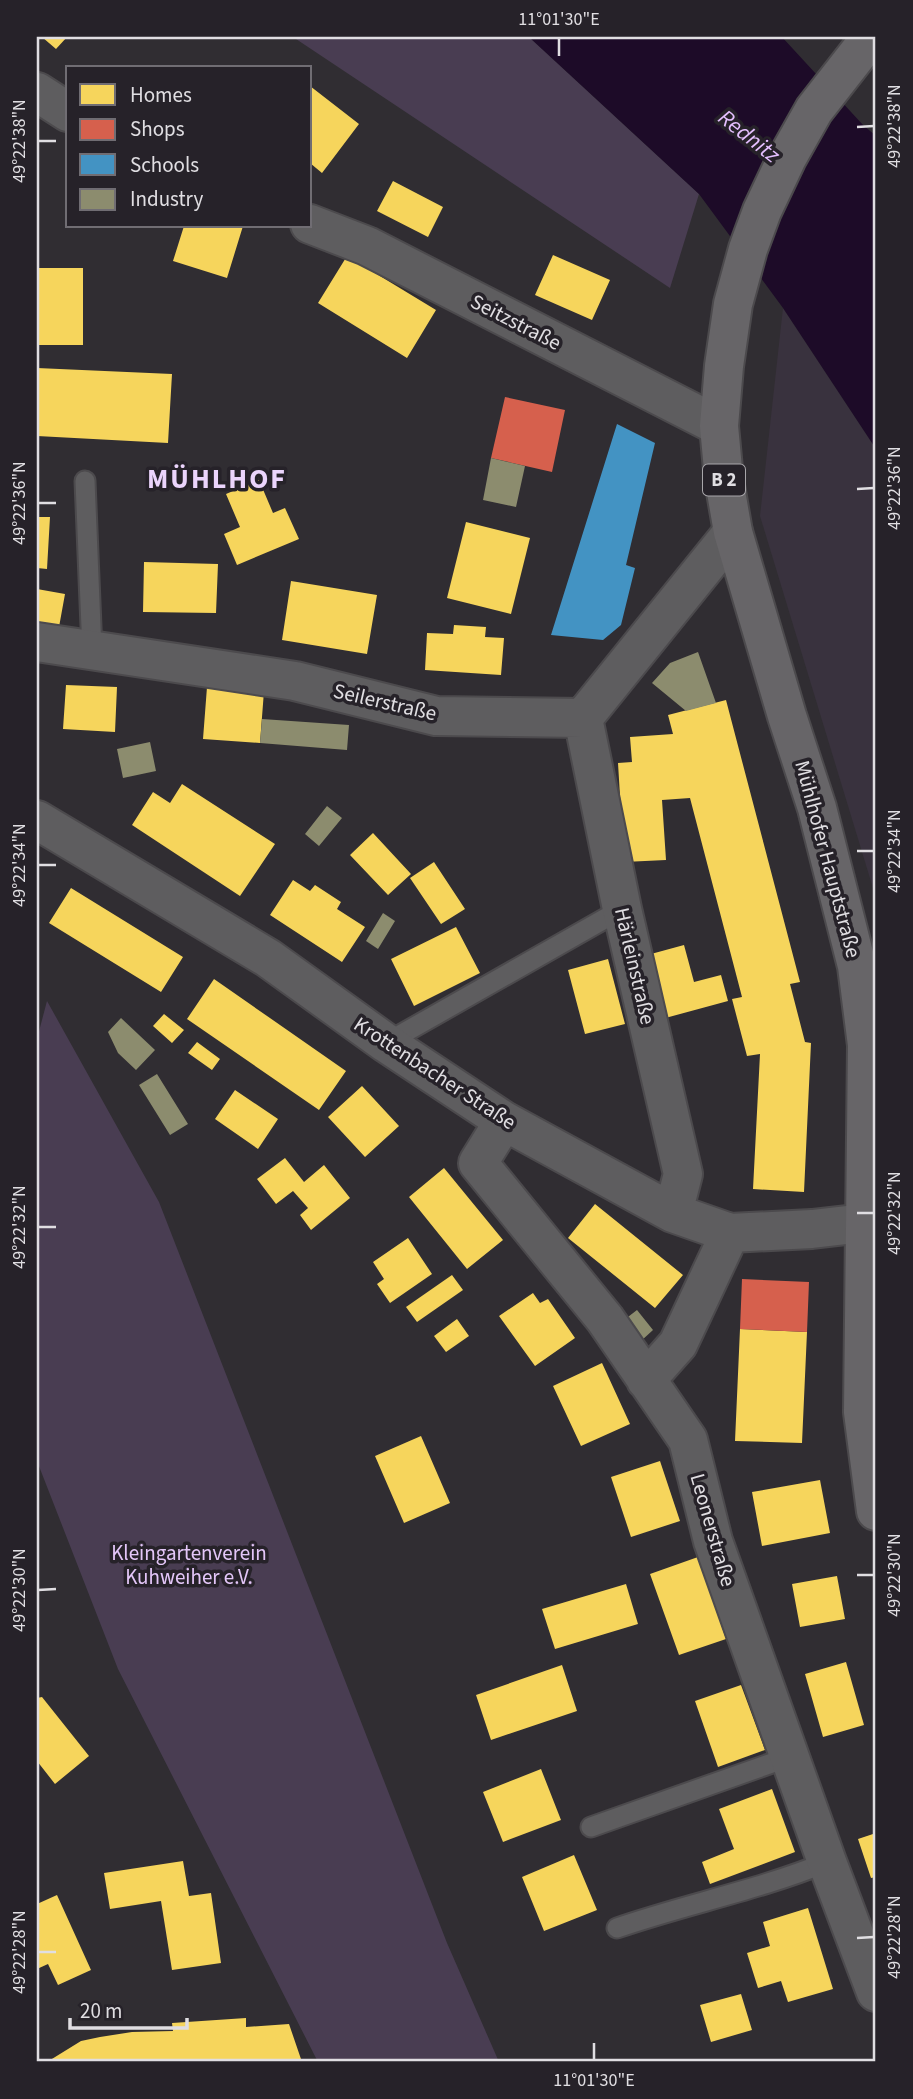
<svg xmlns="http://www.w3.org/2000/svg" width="913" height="2099" viewBox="0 0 913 2099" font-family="'Source Sans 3',sans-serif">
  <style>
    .built { fill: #39323e }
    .green { fill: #493d52 }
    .water { fill: #1d0b28 }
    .homes { fill: #f6d55c }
    .shops { fill: #d6604d }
    .schools { fill: #4393c3 }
    .industry { fill: #8c8c6e }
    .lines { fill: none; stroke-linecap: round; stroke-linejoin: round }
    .lane-casing { stroke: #4c4a4d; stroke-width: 23 }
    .street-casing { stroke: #4c4a4d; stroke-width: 42 }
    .primary-casing { stroke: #4c4a4d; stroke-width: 42 }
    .lane { stroke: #5e5d5f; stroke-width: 19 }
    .street { stroke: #5e5d5f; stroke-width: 38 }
    .primary { stroke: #676568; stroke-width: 38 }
    .ticks { fill: none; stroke: #e0dee2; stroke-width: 2.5 }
    .labels { text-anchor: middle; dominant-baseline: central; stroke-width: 7; stroke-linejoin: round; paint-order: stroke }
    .shield { fill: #262229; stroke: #a8a6aa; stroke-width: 2 }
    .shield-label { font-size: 19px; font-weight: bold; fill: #e0dee2 }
    .street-label { font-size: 21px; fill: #e0dee2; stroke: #262229 }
    .park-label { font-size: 21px; fill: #e3c6f8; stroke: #262229 }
    .water-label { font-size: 23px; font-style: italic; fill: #e4bffe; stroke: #262229 }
    .district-label { font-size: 28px; font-weight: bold; letter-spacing: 2px; fill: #ebd4fc; stroke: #262229 }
    .neatline { fill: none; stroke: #e0dee2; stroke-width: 2.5 }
    .ticks-label { font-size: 18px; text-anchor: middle; fill: #e0dee2 }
  </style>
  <rect width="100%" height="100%" fill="#302d32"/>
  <path class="built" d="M783,308L876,449V898L760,516Z"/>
  <path class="green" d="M293,37H529L699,194L670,288Z
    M47,1001L159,1202L447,1943L499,2062H318L118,1669L37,1461V1039Z"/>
  <path class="water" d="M529,37H782L863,125L876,136V449L783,308L699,194Z"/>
  <path class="homes" d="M42,37H67L56,49Z
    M310,86L359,124L322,173L310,163Z
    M393,181L443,207L428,237L377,211Z
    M184,226H243L227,278L173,261Z
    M553,255L610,280L592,320L535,295Z
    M347,256L436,310L407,358L318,303Z
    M37,268H83V345H37Z
    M37,368L172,374L168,443L37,436Z
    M259,480L273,513L285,508L299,539L237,565L224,534L240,527L226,494Z
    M37,517H50L47,569L37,568Z
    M466,522L530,538L511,614L447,598Z
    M144,562L218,564L216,613L143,612Z
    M291,581L377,595L367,654L282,640Z
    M37,589L65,594L57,638L37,634Z
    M454,625L486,627L485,637L504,638L501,675L425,670L427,633L453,634Z
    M66,685L117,687L115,732L63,729Z
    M207,687L264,691L260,743L203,739Z
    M726,700L800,982L790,984L805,1042L811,1043L804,1192L753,1189L760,1054L747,1056L732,999L742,997L690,798L662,800L666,860L624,862L618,763L632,762L630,737L673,734L668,715Z
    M182,784L275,844L240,896L132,825L153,792L170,803Z
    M373,833L411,874L388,895L350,855Z
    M434,862L465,909L441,924L410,878Z
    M293,880L310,891L315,885L341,902L337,909L365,927L342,962L270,915Z
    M71,888L183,957L161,992L49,923Z
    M456,927L480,973L414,1006L391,959Z
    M684,945L694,982L721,975L728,1001L658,1020L640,957Z
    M608,959L625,1024L585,1034L568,970Z
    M214,979L346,1071L319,1110L187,1019Z
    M164,1014L184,1030L172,1043L153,1026Z
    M197,1042L220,1059L212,1070L188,1053Z
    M362,1086L399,1126L365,1157L328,1117Z
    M235,1090L278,1119L258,1149L215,1119Z
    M285,1158L304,1182L324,1165L350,1198L311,1230L300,1215L308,1208L293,1191L276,1204L257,1179Z
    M444,1168L503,1240L467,1269L409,1197Z
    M595,1204L683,1275L655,1308L568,1238Z
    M408,1238L432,1274L390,1303L377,1284L384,1279L373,1262Z
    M452,1275L463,1290L417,1322L406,1307Z
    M533,1293L540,1303L548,1299L575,1338L535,1366L499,1316Z
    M457,1319L469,1336L446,1352L434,1336Z
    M740,1329L807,1332L802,1443L735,1441Z
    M602,1363L630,1424L581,1446L553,1386Z
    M421,1436L450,1503L404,1523L375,1456Z
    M660,1461L680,1521L631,1537L611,1477Z
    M820,1480L830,1533L762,1546L752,1492Z
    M698,1557L726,1639L679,1655L650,1574Z
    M837,1576L845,1619L800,1627L792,1584Z
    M626,1584L638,1624L555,1649L542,1609Z
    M846,1662L864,1725L823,1737L805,1674Z
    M562,1665L577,1711L491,1740L476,1695Z
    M741,1685L765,1750L718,1767L695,1701Z
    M42,1697L89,1756L55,1784L37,1761V1698Z
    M541,1769L561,1820L503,1842L483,1792Z
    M772,1789L795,1852L710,1884L702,1862L734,1849L719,1809Z
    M876,1833V1877L871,1878L858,1839Z
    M574,1855L597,1910L544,1931L522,1877Z
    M183,1861L189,1896L211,1893L221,1963L172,1970L161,1901L110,1909L104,1873Z
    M57,1895L91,1970L58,1985L48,1964L37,1969V1904Z
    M808,1908L833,1989L788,2002L781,1981L758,1988L747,1953L770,1946L763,1922Z
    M741,1994L752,2030L711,2042L700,2005Z
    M246,2018V2027L289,2024L302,2062H47L81,2041L100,2037L132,2032L173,2031L172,2023Z"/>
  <path class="shops" d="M505,397L565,410L552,472L491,458Z
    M742,1279L809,1282L807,1332L740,1329Z"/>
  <path class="schools" d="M617,424L655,443L626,565L635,568L621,625L603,640L551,635Z"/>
  <path class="industry" d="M491,458L525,466L516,507L483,500Z
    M698,652L716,703L686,711L652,683L670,663Z
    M262,719L349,725L347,750L260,743Z
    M150,742L156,771L123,778L117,749Z
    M327,806L342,818L319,846L305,834Z
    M383,913L395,921L378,949L366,941Z
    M121,1018L155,1050L136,1070L118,1053L108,1032Z
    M157,1074L188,1124L170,1135L139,1085Z
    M637,1310L653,1330L641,1341L624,1320Z"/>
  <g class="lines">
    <defs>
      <path id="lane" d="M85,481L92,651
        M386,1043L622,909
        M591,1827L789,1757
        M617,1928C686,1904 759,1890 827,1862"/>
      <path id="street" d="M37,92L68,112
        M310,224L367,246L719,426
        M37,642L295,681L436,716L583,718
        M583,718L622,909L683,1174L673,1213
        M583,718L733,532
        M37,820L268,958L386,1043L504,1121L673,1213L730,1233L812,1229L864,1223
        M504,1121L478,1163L605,1319L688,1440L713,1541L827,1862L876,1992
        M646,1380L678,1344L730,1233"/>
      <path id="primary" d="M871,37L814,110L787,158L762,211L748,249L733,304L724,366L719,426L724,480L733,532L787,716L817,808L857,966L867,1045L863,1412L876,1511"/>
    </defs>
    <use href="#lane" class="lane-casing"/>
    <use href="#street" class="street-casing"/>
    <use href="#primary" class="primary-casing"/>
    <use href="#lane" class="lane"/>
    <use href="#street" class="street"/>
    <use href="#primary" class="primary"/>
  </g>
  <path class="ticks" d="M559,38V56M857,127L874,126M38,141H56M857,489L874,488M38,503H56M857,851H874M38,865H56M857,1213H874M38,1227H56M857,1575H874M38,1590L56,1589M857,1938L874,1937M38,1952H56M594,2043V2060"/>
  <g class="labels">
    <rect class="shield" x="703" y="464.5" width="42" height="31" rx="5"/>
    <g class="shield-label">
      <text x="724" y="480">B 2</text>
    </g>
    <g class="street-label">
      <text transform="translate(516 322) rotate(27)">Seitzstraße</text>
      <text transform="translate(385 702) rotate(13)">Seilerstraße</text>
      <text transform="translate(828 859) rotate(75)">Mühlhofer Hauptstraße</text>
      <text transform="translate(635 966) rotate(77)">Härleinstraße</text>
      <text transform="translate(435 1073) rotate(33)">Krottenbacher Straße</text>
      <text transform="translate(713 1530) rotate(74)">Leonerstraße</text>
    </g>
    <g class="park-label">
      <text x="189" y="1553">Kleingartenverein<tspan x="189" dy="24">Kuhweiher e.V.</tspan></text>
    </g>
    <g class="water-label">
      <text transform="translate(749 136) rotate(38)">Rednitz</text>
    </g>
    <g class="district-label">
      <text x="217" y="479">MÜHLHOF</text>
    </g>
  </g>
  <rect width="913" height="2099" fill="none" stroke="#262229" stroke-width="77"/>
  <rect x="66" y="66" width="245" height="161" fill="#262229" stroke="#706d73" stroke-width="2"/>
  <rect x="80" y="84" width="35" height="21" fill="#f6d55c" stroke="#706d73" stroke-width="2"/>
  <text x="130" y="102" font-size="21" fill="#e0dee2">Homes</text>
  <rect x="80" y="119" width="35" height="21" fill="#d6604d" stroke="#706d73" stroke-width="2"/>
  <text x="130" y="136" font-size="21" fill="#e0dee2">Shops</text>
  <rect x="80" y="154" width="35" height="21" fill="#4393c3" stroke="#706d73" stroke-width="2"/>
  <text x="130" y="172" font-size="21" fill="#e0dee2">Schools</text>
  <rect x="80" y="189" width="35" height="21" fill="#8c8c6e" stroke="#706d73" stroke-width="2"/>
  <text x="130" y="206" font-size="21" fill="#e0dee2">Industry</text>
  <path d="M70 2018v10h117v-10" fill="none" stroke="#e0dee2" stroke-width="3.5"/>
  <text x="80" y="2018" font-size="21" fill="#e0dee2" stroke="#262229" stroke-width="5" paint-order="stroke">20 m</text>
  <rect x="38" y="38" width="836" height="2022" class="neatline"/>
  <g class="ticks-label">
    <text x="559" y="25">11°01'30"E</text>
    <text transform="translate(894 126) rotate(-90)" y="6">49°22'38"N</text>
    <text transform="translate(19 141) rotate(-90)" y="6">49°22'38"N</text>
    <text transform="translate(894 488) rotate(-90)" y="6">49°22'36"N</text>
    <text transform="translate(19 503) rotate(-90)" y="6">49°22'36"N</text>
    <text transform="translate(894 851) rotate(-90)" y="6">49°22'34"N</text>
    <text transform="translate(19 865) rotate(-90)" y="6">49°22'34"N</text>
    <text transform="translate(894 1213) rotate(-90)" y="6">49°22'32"N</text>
    <text transform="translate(19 1227) rotate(-90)" y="6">49°22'32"N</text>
    <text transform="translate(894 1575) rotate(-90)" y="6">49°22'30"N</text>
    <text transform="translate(19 1590) rotate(-90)" y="6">49°22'30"N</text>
    <text transform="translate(894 1937) rotate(-90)" y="6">49°22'28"N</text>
    <text transform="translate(19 1952) rotate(-90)" y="6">49°22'28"N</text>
    <text x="594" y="2086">11°01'30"E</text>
  </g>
</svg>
